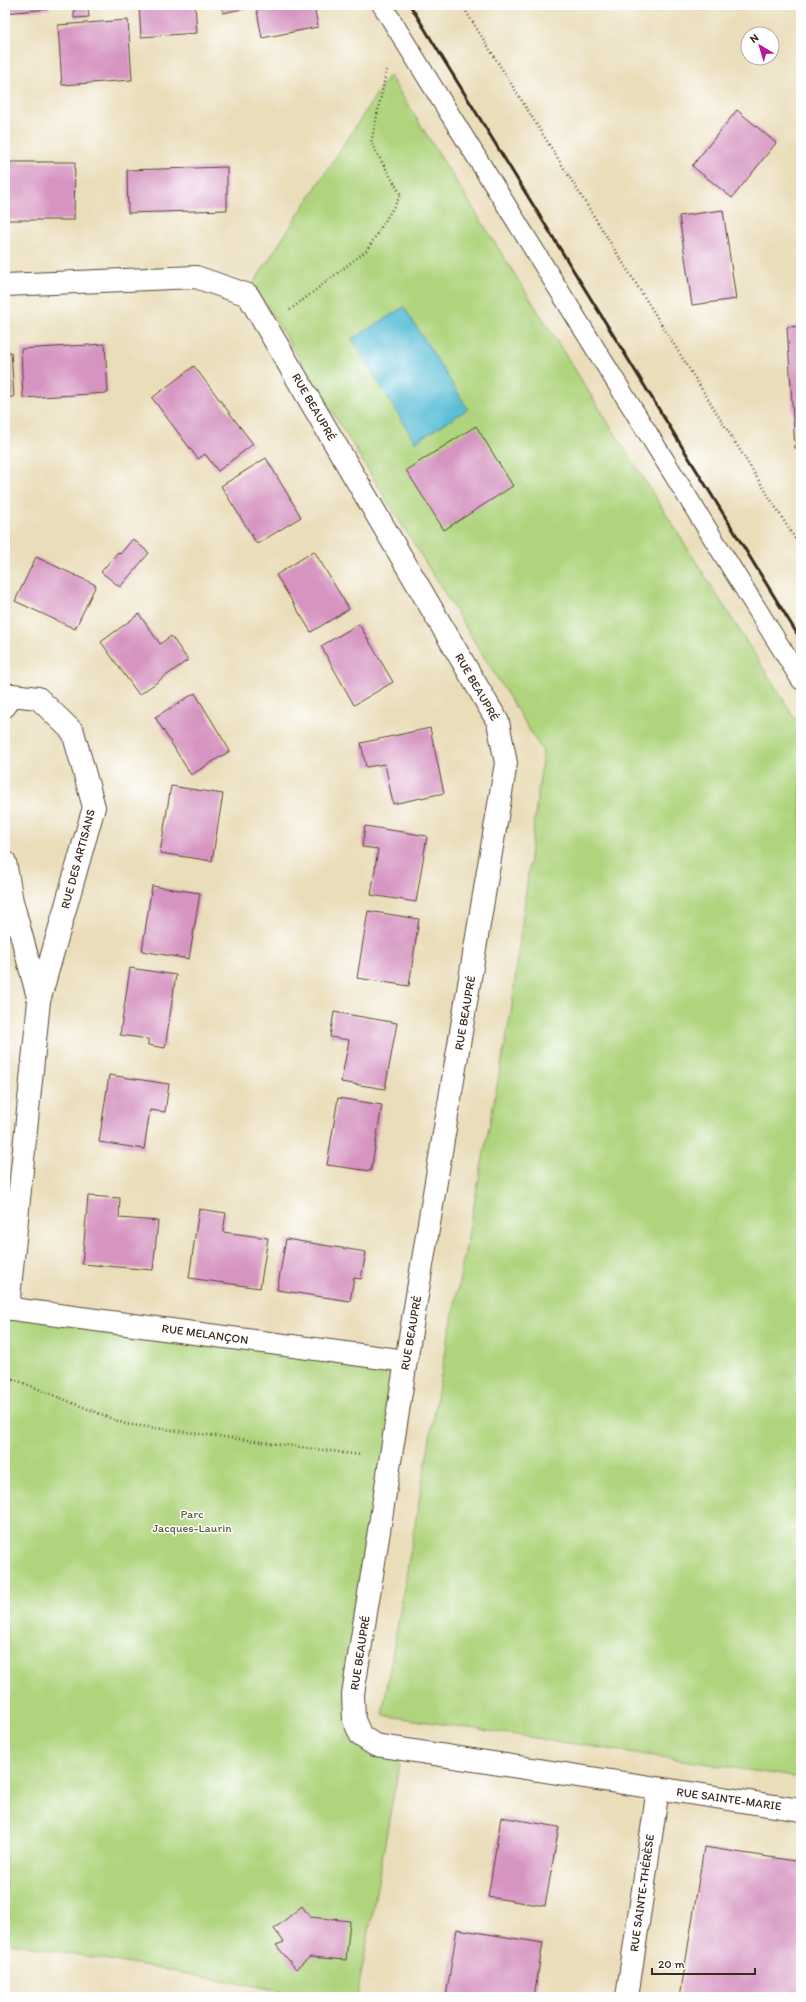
<svg xmlns="http://www.w3.org/2000/svg" width="806" height="2002" viewBox="0 0 806 2002" font-family="Itim,sans-serif">
  <style>
    .green { fill: #afd47d; stroke: #757f4e }
    .water { fill: #58bdd6; stroke: #4a747a }
    .building { fill: #d694c1 }
    .lines { fill: none; stroke-linecap: round; stroke-linejoin: round }
    .lane-casing { stroke: #554535; stroke-width: 21 }
    .street-casing { stroke: #554535; stroke-width: 24 }
    .path { stroke: #554535; stroke-width: 2.5; stroke-dasharray: 1 3; stroke-linecap: butt }
    .lane { stroke: #fff; stroke-width: 19 }
    .street { stroke: #fff; stroke-width: 22 }
    .rail { stroke: #3b2a1e; stroke-width: 3 }
    .labels { text-anchor: middle; dominant-baseline: central; stroke-width: 3; stroke-linejoin: round; paint-order: stroke }
    .street-label { font-size: 12px; fill: #3b2a1e; stroke: #fff }
    .park-label { font-size: 12px; fill: #5e5d3a; stroke: #fff }
  </style>
  <rect width="100%" height="100%" fill="#fff"/>
  <filter id="ink" filterUnits="userSpaceOnUse"><feTurbulence type="fractalNoise" baseFrequency=".025" numOctaves="2"/><feDisplacementMap in="SourceGraphic" scale="8" xChannelSelector="R" yChannelSelector="G"/><feConvolveMatrix kernelMatrix="1 2 1 2 8 2 1 2 1" color-interpolation-filters="sRGB"/></filter>
  <filter id="wash" filterUnits="userSpaceOnUse"><feTurbulence type="fractalNoise" baseFrequency=".012" numOctaves="4" result="noise"/><feDisplacementMap in="SourceGraphic" scale="16" xChannelSelector="R" yChannelSelector="G"/><feGaussianBlur stdDeviation="0.9" result="paint"/><feColorMatrix in="noise" values="0 0 0 0 0 0 0 0 0 0 0 0 0 0 0 0 0 1.4 0 .05"/><feComposite in="paint" operator="in"/></filter>
  <g filter="url(#wash)">
    <rect width="100%" height="100%" fill="#eaddba"/>
    <path class="green" d="M389,75L801,728V1778L382,1715L439,1386L511,1013L543,752L253,284Z
      M5,1308L406,1361L354,1720L402,1749L357,1997H318L5,1942Z"/>
    <path class="water" d="M404,307L468,409L415,442L352,339Z"/>
    <g id="blocks">
      <path class="building" d="M5,5H49V9L5,13Z
        M74,5H112V6L88,8L89,17L74,18Z
        M139,5H195L197,33L141,37Z
        M221,5H314L318,27L262,38L256,6L223,13Z
        M128,20L132,80L62,85L58,25Z
        M737,110L776,143L732,198L692,166Z
        M5,162H75L74,220H5Z
        M227,167V210L128,213L127,170Z
        M723,210L736,299L692,305L679,216Z
        M801,326V448H795L787,327Z
        M105,344L108,393L23,398L21,349Z
        M5,352H11L14,397H5Z
        M194,366L253,444L218,471L205,454L198,459L152,398Z
        M476,426L513,486L444,530L406,470Z
        M266,458L301,517L257,544L221,486Z
        M133,539L149,553L120,587L101,572L118,552L120,554Z
        M314,551L349,609L311,632L276,575Z
        M36,557L96,585L75,629L15,601Z
        M139,614L160,644L171,636L188,660L139,695L101,642Z
        M359,624L393,682L354,705L321,646Z
        M195,693L230,751L191,775L155,717Z
        M430,728L444,793L393,804L385,764L366,767L361,743Z
        M171,786L223,794L212,861L160,853Z
        M365,826L427,836L416,902L371,895L378,849L362,847Z
        M152,886L200,893L189,959L142,951Z
        M368,911L419,919L409,986L357,978Z
        M130,968L176,975L165,1048L148,1045V1039L120,1035Z
        M334,1012L397,1023L385,1089L341,1082L349,1040L330,1037Z
        M109,1075L169,1084L165,1112L150,1110L144,1149L99,1142Z
        M338,1098L382,1105L371,1171L327,1165Z
        M88,1196L120,1198L119,1218L158,1221L153,1270L82,1264Z
        M199,1209L226,1213L223,1232L268,1238L260,1288L189,1278Z
        M286,1239L366,1252L361,1279L354,1278L350,1301L277,1290Z
        M501,1817L559,1827L545,1906L488,1897Z
        M704,1847L801,1862V1997H680Z
        M302,1906L310,1917L350,1921L346,1960L310,1957L296,1969L276,1945L284,1942L274,1929Z
        M457,1929L543,1943L534,1997H446Z"/>
    </g>
  </g>
  <g filter="url(#ink)">
    <use href="#blocks" fill-opacity="0" stroke="#554535" stroke-width="1"/>
    <g class="lines">
      <defs>
        <path id="lane" d="M382,5L801,680"/>
        <path id="street" d="M5,285L196,277L248,295L498,722L506,763L406,1361L353,1694L354,1720L361,1736L375,1745L801,1810
          M5,706L12,695L38,698L73,732L94,807L39,1001L8,1308
          M5,862L12,901L39,1001
          M5,1308L406,1361
          M627,1997L658,1789"/>
      </defs>
      <use href="#lane" class="lane-casing"/>
      <use href="#street" class="street-casing"/>
      <path class="path" d="M462,5L801,548
        M290,310L367,250L401,195L371,143L387,68
        M5,1377L11,1378L125,1424L361,1455"/>
      <use href="#lane" class="lane"/>
      <use href="#street" class="street"/>
      <path class="rail" d="M410,5L801,640"/>
    </g>
  </g>
  <g class="labels">
    <g class="street-label">
      <text transform="translate(314 407) rotate(60)">RUE BEAUPRÉ</text>
      <text transform="translate(477 687) rotate(60)">RUE BEAUPRÉ</text>
      <text transform="translate(78 859) rotate(-75)">RUE DES ARTISANS</text>
      <text transform="translate(465 1013) rotate(-80)">RUE BEAUPRÉ</text>
      <text transform="translate(411 1333) rotate(-80)">RUE BEAUPRÉ</text>
      <text transform="translate(205 1334) rotate(8)">RUE MELANÇON</text>
      <text transform="translate(360 1653) rotate(-81)">RUE BEAUPRÉ</text>
      <text transform="translate(729 1799) rotate(8)">RUE SAINTE-MARIE</text>
      <text transform="translate(642 1893) rotate(-82)">RUE SAINTE-THÉRÈSE</text>
    </g>
    <g class="park-label">
      <text x="192" y="1514">Parc<tspan x="192" dy="14">Jacques-Laurin</tspan></text>
    </g>
  </g>
  <rect width="806" height="2002" fill="none" stroke="#fff" stroke-width="20"/>
  <g transform="translate(760 46) rotate(322)"><circle r="19" fill="#ffffff" stroke="#b1aaa5"/>
  <path d="M0-3L7 15L0 10L-7 15Z" fill="#b5179e"/>
  <text y="-6" font-size="11" font-weight="bold" text-anchor="middle" fill="#3b2a1e">N</text>
  </g>
  <path d="M652 1968v6h103v-6" fill="none" stroke="#3b2a1e" stroke-width="2"/>
  <text x="658" y="1968" font-size="12" fill="#3b2a1e" stroke="#ffffff" stroke-width="3" paint-order="stroke">20 m</text>
</svg>
